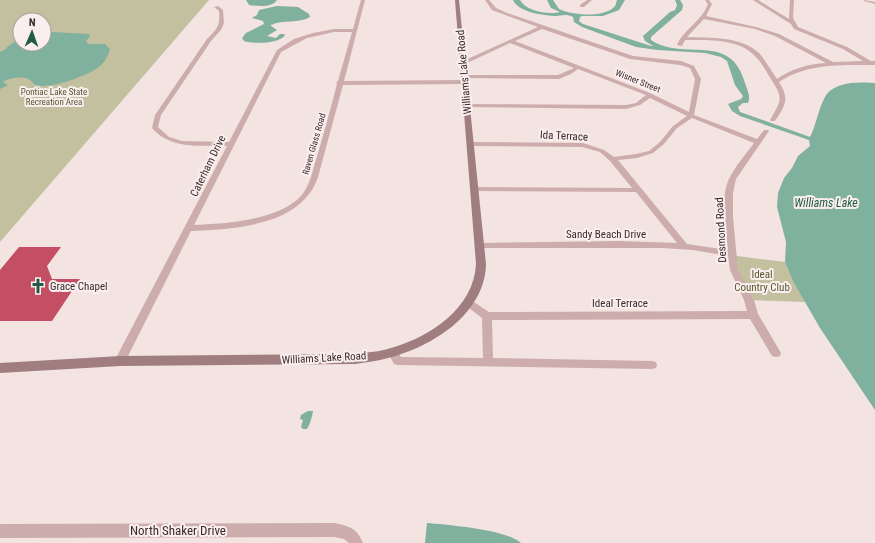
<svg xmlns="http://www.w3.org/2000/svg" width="875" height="543" viewBox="0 0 875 543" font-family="'Roboto Condensed',sans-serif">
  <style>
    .green { fill: #c3c0a0; fill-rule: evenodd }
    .water { fill: #80b09e }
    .building { fill: #c44e63 }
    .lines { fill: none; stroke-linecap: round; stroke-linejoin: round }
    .minor { fill: #ccadac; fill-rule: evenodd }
    .secondary { fill: #a07e80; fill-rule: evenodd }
    .labels { text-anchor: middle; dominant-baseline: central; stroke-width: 4; stroke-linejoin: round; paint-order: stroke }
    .far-street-label { font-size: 9px; fill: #3a2b2d; stroke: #faefee }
    .far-park-label { font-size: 9px; fill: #58562f; stroke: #faefee }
    .street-label { font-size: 11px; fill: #3a2b2d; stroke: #faefee }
    .park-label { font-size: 11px; fill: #58562f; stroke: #faefee }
    .poi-label { font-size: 11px; fill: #3a2b2d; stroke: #faefee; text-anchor: start }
    .water-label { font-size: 12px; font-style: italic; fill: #205c47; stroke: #faefee }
    .near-street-label { font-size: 13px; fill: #3a2b2d; stroke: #faefee }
  </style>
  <rect width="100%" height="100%" fill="#f3e3e1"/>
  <path class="green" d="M0,0H209L0,242ZM20,20H44V44H20Z
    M732,254L737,256L785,262L805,302L749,300Z"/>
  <path class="water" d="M246,0H277C272,8 258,6 249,5Z
    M513,0H520C526,11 548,15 560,12L551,8L547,0H553L559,9C572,15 601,18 613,8C616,6 616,3 617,0H625L619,10L603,16H582L580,17L579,21L583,24L651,46H653L645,41L643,36L670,12L675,10L677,5L675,0H680L683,5L682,10L651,37V40C684,62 731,31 745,83C747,90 751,96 748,103H743L738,107L740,112L810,137C816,125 818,111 824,99C832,81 859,82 875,83V410L820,328L794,283L785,262L786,242L777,207L778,193L784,178L792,168L798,156L810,146L809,140L740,116L732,111L728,104L741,99L743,96L735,85L727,61L721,57L705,53L658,50L636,47L582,27L574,22L573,17C566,13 561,16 554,16C542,15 518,12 513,0Z
    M277,6L298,7L309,14L310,17C299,24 283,19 271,25V26L277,30L267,36L276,38L280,34H284L285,35C280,44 253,44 244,41L242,38L246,33L264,24L263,21L252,18L257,15L259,10Z
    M52,32L89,34L90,37L86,41L88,44H105L110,49C108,56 106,60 101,65C91,75 49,90 36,85C33,84 31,80 28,79C21,76 11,78 4,81L3,82L8,85L0,89V52L6,49L7,47L20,38V44H44V35Z
    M308,411H313C312,417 310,424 307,429H303L301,427L303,420L300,419L301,415Z
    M427,523C448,525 505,529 521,543H425Z"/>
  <path class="building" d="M19,247H61L47,266L52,279H80L52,321H0V270Z"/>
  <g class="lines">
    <path class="minor" d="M361,0H365L344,81L465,80L468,82L465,84L343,85L318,177C302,226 234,229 191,231L124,364L120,365L116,364L115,361L116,358L227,146C200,145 171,150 152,128L155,115L207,39C218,28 220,26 219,11L214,7L218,6L223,10L224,23L221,30L211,41L161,115L158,127L169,137L182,141L229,142L277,50L294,39L313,33L334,29H353ZM334,32H352L338,81L336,83L337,84C330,111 323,137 315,163C312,173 310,183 304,192C285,220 225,224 194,225L281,52L307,38Z
      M485,0H489L496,8L507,13L633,56L681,61L694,66L701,79L694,115L757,139L764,130H768L769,131L736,179L733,193V217L738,270L754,300L758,314L781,353L780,356L776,357L772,356L750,319L492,320L493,358L652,361L656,362L657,365L656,368L652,369L398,365L394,364L388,353L389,350C396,348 398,351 401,357L483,358L482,318L465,305L463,302L465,299L468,298L489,312L747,311L744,300L730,270L728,256L693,250L662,248H477L476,246L480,243L619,241L677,243L636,192L474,191L470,189L474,187L632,188L610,161L600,152L582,147L470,146L467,144L470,142L583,143L604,150L614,157L636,154L649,151L660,142L673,126L687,116L650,98L640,105L626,109L465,107L464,106L467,104L626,105L636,103L646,95L578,69L571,74L559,79L462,78V76L464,75H558L574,68L510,43L465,64H461V62L538,27L492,10ZM542,29L630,59L680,65L690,68L695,79L689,112L650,93L515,41ZM692,118L754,143C746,154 735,166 729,179C720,197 726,231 728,250L687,244L618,160L637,158L653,153L664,144L677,128Z
      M587,0H592L584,7H580V5Z
      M705,0H709L712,4L706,16L756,27L779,34L833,62L863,61L843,49L794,29L791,24L753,0H758L789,19L790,0H794L793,18L798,27L847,47L871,61H875V65C842,65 807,63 779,82C790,99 785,106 775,121H771L770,120C783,98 783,98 769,76C765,69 761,62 755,56C738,38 707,40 685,40L682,46L677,45C684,29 702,21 708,4ZM704,19L755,29L775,36L826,63C808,64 791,69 777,79C771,70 766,61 759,53C741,36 710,38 687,37Z
      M864,0L875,2V4L864,1Z
      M334,523C349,526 357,528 363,543H349L344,539L334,537L0,538V524Z"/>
    <path class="secondary" d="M455,0H459L486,264C485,314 432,347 388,358C378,361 366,362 355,364L120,366L0,373V363L120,356L355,354C367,352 380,352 391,348C430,337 474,308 476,264Z"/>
  </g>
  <defs>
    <symbol id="church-bare" viewBox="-9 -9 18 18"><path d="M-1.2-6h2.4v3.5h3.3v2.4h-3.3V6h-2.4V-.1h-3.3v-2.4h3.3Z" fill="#205c47" stroke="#faefee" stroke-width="2.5" paint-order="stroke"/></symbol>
  </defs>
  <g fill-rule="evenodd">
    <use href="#church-bare" x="27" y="275" width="22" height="22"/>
  </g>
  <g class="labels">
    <g class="far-street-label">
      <text transform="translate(638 81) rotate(22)">Wisner Street</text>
      <text transform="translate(314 144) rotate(-74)">Raven Glass Road</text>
    </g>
    <g class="far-park-label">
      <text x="54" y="92">Pontiac Lake State<tspan x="54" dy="10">Recreation Area</tspan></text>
    </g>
    <g class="street-label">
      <text transform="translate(464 72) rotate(-95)">Williams Lake Road</text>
      <text transform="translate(564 136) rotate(3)">Ida Terrace</text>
      <text transform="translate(208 166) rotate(-64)">Caterham Drive</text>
      <text transform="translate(721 230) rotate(-93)">Desmond Road</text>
      <text x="606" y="234">Sandy Beach Drive</text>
      <text x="620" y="303">Ideal Terrace</text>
      <text transform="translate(324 358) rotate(-3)">Williams Lake Road</text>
    </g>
    <g class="park-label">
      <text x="762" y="274">Ideal<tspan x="762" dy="13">Country Club</tspan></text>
    </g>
    <g class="poi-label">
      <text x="50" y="286">Grace Chapel</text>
    </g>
    <g class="water-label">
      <text x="826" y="203">Williams Lake</text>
    </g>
    <g class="near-street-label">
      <text x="178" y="530">North Shaker Drive</text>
    </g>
  </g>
  <g transform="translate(32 32) rotate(2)"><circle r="19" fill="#faefee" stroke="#ada1a1"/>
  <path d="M0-3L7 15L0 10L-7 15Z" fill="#205c47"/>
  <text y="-6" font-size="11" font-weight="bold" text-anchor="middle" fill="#3a2b2d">N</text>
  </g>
</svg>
